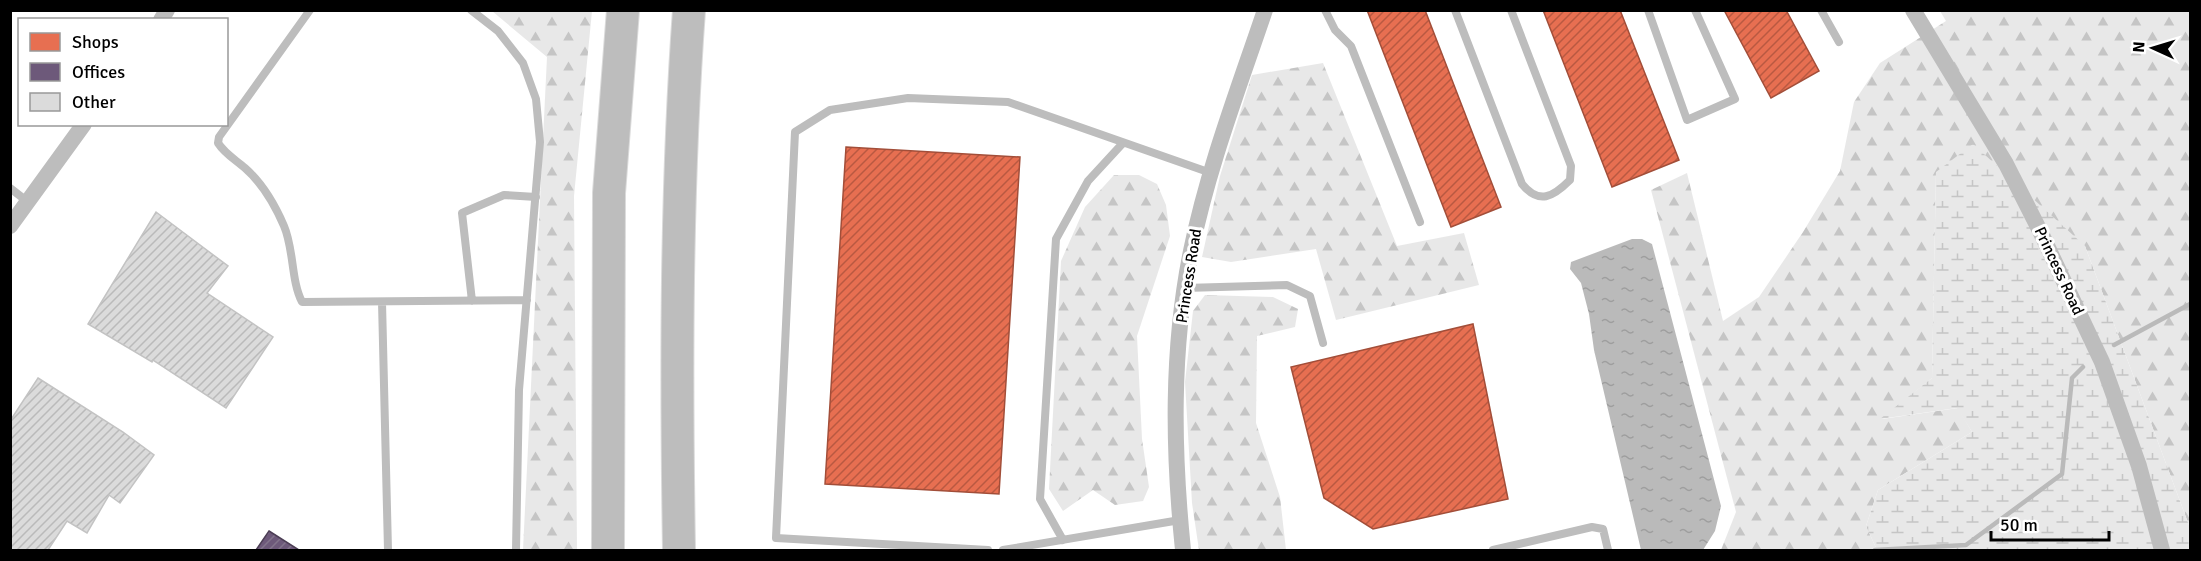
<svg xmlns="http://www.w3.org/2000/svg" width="2201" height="561" viewBox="0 0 2201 561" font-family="Signika,sans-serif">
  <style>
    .forest { fill: url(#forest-firs) }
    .wetland { fill: url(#wetland-marsh) }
    .water { fill: url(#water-ripples) }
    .shops { fill: url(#shops-hatch); stroke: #a24e39; stroke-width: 1.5 }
    .offices { fill: url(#offices-hatch); stroke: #4c3e55; stroke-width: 1.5 }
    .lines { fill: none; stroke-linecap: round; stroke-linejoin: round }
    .stream { stroke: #bababa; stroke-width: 4.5 }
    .building { fill: url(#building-hatch); stroke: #c3c3c3; stroke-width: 1.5 }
    .highway-casing { stroke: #dbdbdb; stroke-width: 34 }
    .lane { stroke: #bdbdbd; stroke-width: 8 }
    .street { stroke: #bdbdbd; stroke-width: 16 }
    .highway { stroke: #bdbdbd; stroke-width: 32 }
    .labels { text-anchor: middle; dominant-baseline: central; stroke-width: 6; stroke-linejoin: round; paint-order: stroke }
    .street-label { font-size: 16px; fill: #000; stroke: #fff }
  </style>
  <defs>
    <pattern id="forest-firs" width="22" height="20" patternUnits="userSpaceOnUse" patternTransform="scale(1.5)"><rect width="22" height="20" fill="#e8e8e8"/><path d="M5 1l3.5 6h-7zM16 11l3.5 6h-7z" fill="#c5c5c5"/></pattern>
    <pattern id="wetland-marsh" width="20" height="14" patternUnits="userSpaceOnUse" patternTransform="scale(1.5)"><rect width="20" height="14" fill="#e8e8e8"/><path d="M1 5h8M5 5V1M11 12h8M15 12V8" fill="none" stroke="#c5c5c5"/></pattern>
    <pattern id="water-ripples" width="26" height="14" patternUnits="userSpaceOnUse" patternTransform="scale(1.5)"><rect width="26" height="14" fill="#bababa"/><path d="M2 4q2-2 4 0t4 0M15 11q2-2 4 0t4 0" fill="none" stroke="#9e9e9e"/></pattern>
    <pattern id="shops-hatch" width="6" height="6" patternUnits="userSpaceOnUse" patternTransform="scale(1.5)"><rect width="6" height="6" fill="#e76f51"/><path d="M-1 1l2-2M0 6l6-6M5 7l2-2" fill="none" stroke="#b95941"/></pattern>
    <pattern id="offices-hatch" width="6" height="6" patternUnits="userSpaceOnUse" patternTransform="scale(1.5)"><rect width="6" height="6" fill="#6d597a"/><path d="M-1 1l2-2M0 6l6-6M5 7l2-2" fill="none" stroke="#82748b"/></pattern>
    <pattern id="building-hatch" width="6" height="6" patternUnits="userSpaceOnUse" patternTransform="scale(1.5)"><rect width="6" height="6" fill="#dbdbdb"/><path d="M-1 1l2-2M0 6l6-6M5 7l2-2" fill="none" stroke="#bababa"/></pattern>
  </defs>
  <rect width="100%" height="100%" fill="#fff"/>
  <path class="forest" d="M492,11H592L574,196L577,550H523L547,57Z
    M1940,11H2190V528L2085,246L1936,172L1932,378L1882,419L1958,408L1972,432L1878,490L1866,526L1877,550H1721L1736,512L1651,190L1687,173L1723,321L1759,297L1803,232L1840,171L1854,102L1880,63L1946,21Z
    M1323,63L1397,246L1464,233L1479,285L1336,320L1316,249L1231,262L1202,257L1220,176L1252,75Z
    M1114,175H1139L1157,184L1166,205L1170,236L1137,336L1142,439L1149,487L1143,501L1115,505L1093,490L1063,511L1049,489L1061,261L1085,207Z
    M1205,295L1273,297L1298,309L1295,327L1257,336L1256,423L1280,497L1286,550H1199L1192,503L1185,382L1193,311Z"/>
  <path class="wetland" d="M1973,144L2085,246L2190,528V550H1877L1866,526L1878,490L1972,432L1957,408L1880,419L1932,378L1936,172Z"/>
  <path class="water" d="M1632,239H1642L1652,244L1721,506L1715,531L1703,550H1641L1594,350L1589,314L1581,283L1570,269L1571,262Z"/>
  <path class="shops" d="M1367,10H1425L1501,207L1451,227Z
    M1543,10H1620L1679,160L1612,187Z
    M1724,10H1786L1819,71L1771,98Z
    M846,147L1020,157L999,494L825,484Z
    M1473,324L1508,499L1373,529L1324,498L1291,367Z"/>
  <path class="offices" d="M269,531L299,550H256Z"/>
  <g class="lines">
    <path class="stream" d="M2114,345L2190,304
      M1875,550L1966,545L2062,474L2072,378L2083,367"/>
  </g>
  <path class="building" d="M156,212L228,266L207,293L273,337L226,408L153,360L152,362L88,324Z
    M38,378L123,432L154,455L120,503L109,495L87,533L67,521L48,550H10V421Z"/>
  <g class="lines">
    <defs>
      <path id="highway" d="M608,550L609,193L623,10
        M679,550C676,370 676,190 689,10"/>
    </defs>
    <use href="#highway" class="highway-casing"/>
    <path class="lane" d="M310,10L219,137L218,143C225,154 236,160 245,168C262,183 275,205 284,226C294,249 291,281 302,302L527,300
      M471,10L498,31L523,63L536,99L540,142L519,390L516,550
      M1325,10L1335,30L1351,46L1420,222
      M1455,10L1522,184C1539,205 1553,197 1570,180L1571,166L1511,10
      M1648,10L1687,120L1735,99L1695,10
      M1821,10L1839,42
      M10,188L28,202
      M1185,288L1287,285L1310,296L1323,343
      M472,301L462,213L504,195L536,197
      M382,302L388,550
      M1063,540L1040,499L1056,239L1088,181L1123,143
      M988,550L776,538L795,132L830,110L908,98L1008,102L1211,173
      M1003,550L1180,520
      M1493,550L1592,527L1603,529L1608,550"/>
    <path class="street" d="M1913,10L2006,164L2041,233L2102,362L2139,466L2162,550
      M161,20L167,10
      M10,226L84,124
      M1183,550C1173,451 1171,350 1191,251C1208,168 1238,90 1265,10"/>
    <use href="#highway" class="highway"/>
  </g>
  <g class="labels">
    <g class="street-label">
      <text transform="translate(2059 271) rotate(65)">Princess Road</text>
      <text transform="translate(1189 276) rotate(-81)">Princess Road</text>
    </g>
  </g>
  <rect width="2201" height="561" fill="none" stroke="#000000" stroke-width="24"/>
  <rect x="18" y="18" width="210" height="108" fill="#ffffff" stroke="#999999" stroke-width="1.5"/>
  <rect x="30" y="33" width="30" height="18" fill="#e76f51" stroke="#999999" stroke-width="1.5"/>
  <text x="72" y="48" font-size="18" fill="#000000">Shops</text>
  <rect x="30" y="63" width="30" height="18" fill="#6d597a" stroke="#999999" stroke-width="1.5"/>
  <text x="72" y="78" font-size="18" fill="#000000">Offices</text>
  <rect x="30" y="93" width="30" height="18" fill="#dbdbdb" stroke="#999999" stroke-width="1.5"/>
  <text x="72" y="108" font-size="18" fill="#000000">Other</text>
  <g transform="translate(2153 48) rotate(274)" stroke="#ffffff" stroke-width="4.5" paint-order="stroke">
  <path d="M0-4.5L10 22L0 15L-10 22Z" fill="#000000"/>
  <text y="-9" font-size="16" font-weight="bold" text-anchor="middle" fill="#000000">N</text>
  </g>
  <path d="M1991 531v9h118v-9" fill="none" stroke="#000000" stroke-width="3"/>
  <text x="2000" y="531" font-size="18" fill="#000000" stroke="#ffffff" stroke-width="4.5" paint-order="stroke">50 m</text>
</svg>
